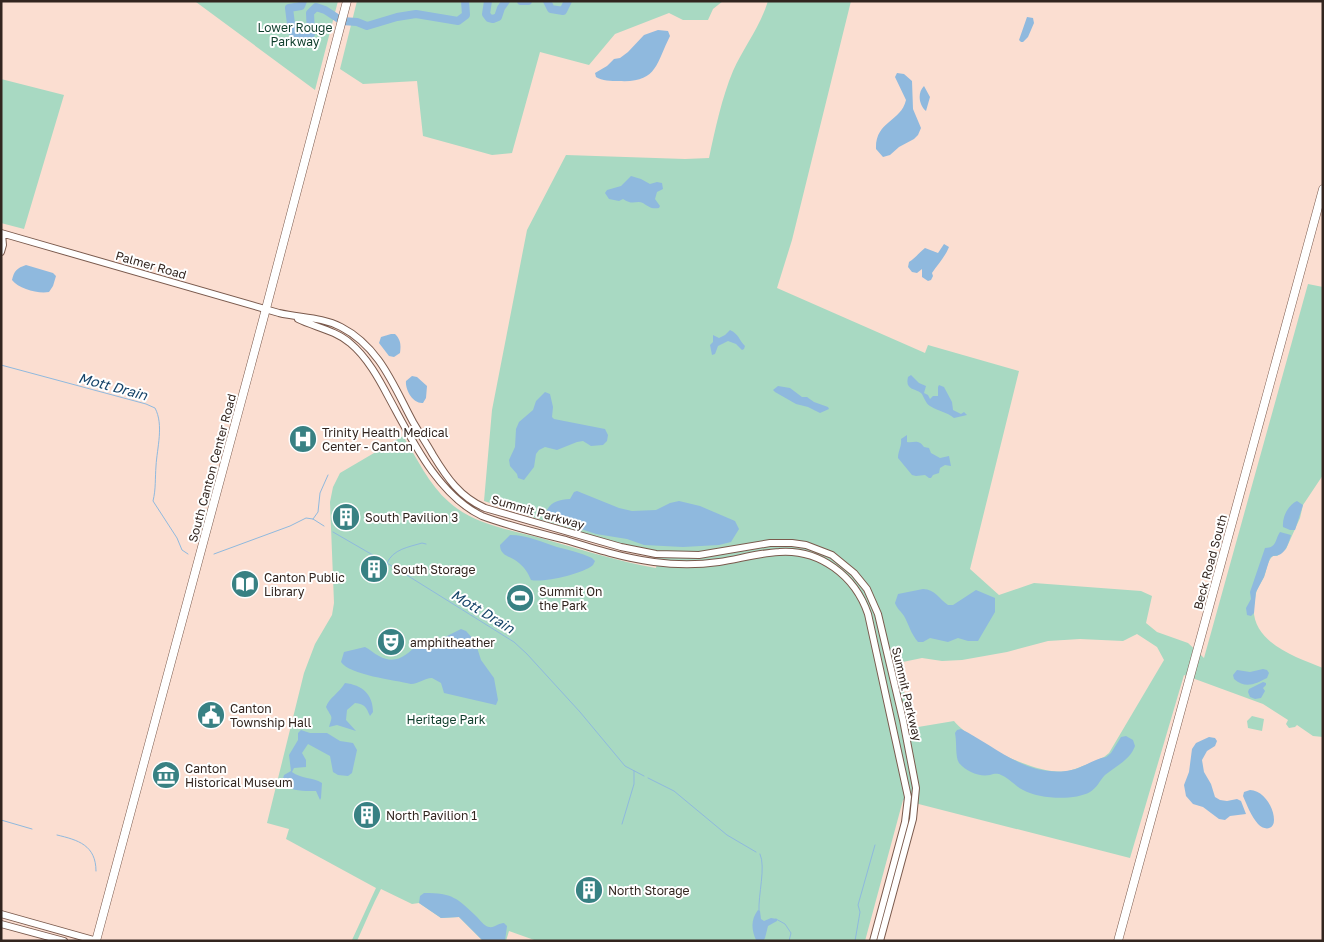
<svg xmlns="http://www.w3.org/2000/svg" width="1324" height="942" viewBox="0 0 1324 942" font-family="'Golos Text',sans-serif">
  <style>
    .green { fill: #a8d9c2; fill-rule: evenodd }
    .water { fill: #8fb9de }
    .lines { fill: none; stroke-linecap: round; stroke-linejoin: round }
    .stream { stroke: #8fb9de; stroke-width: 1 }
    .river { stroke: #8fb9de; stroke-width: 8 }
    .minor-casing { stroke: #7a5a4d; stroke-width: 8 }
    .major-casing { stroke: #7a5a4d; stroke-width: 9 }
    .minor { stroke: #fff; stroke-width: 6 }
    .major { stroke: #fff; stroke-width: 8 }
    .labels { text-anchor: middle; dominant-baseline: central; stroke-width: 4; stroke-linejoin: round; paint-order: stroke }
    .park-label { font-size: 12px; fill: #0f3e2c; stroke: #fff }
    .street-label { font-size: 12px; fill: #32251f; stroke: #fff }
    .poi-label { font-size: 12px; fill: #32251f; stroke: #fff; text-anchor: start }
    .water-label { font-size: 14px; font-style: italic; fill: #164469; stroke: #fff }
  </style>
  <rect width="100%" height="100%" fill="#fbded1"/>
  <path class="green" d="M197,1H338L315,90L196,2Z
    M357,1H723L713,9L708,20H683L669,13L615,34L589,65L540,52L512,153L492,155L423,136L417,81L363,84L340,69Z
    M768,1H851L792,240L777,288L925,353L928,345L1019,371L970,569L999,595L1034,583L1141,591L1152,596L1146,623L1157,632L1188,643L1204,658L1308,284L1323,287V475L1303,505L1300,518L1286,549L1277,556H1273C1267,561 1267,569 1264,577C1262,581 1259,585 1257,590C1255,595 1255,601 1254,605C1250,642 1295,657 1323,668V737L1313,736L1297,725L1295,727L1289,728L1286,724L1288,720L1263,704L1184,675L1130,858L903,800L865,941H537L509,931L506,941H483L459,917L441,918L419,903L412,904L381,889C372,906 365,923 357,941H349L352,940L376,888L286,839L289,829L267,823L304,673L315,644L332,615L334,603L330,502L333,487L340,473L403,436C417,458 429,485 449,502C473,524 510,530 541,538C579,549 617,561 656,568L658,552C599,540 541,520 484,501L492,410L527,230L566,155L685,159L709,158C715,130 722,97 733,71C744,47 760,27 768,1ZM1137,634L1157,647L1164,660L1109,753L1104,757C1093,762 1080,768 1068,771C1039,777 972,743 954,721L912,728L898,663L922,658L942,661L962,660L1007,652L1048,641L1080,639L1123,641Z
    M1,79L64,95L24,229L1,223Z
    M1252,716L1264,719L1262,731L1248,728L1247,721Z"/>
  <path class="water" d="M1027,17L1033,18L1034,23L1028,37L1023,42H1021L1019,40Z
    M658,30L668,31L670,36C656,64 657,83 619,81C611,81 602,81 596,77L595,73L607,66L614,59L620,58L628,52L644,35Z
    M897,73L904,74L912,81L913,109L921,128L918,135L914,139L899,147L890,155L883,157L876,149C875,121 901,122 906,100L895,77Z
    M924,86L930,97L926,111C919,105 917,93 924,86Z
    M631,176L641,179L650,184L657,182L662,183L663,189L657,192L655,199L660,206L659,208C651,209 649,207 643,203C636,200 633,206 623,199L619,201L609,199L605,193L607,190L621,186Z
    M944,244L949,247C945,257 938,264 932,273L933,276L931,280L928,281L922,277V269L917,273L912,272L908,267L909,262C915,258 919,253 925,248L938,253Z
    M26,265L53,273L56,276L53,286L49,292C38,294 19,289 12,280C14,271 17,268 26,265Z
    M730,330C740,335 738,339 745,346L744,349L742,350L736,344L728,341L718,346L715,354L712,355L710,345L713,342V335L719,338L725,335Z
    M391,334H395C401,340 401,345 400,353L394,357L389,356L379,343L381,337Z
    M911,375L919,383L926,386L924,393L928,395L930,399L933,396H938V387L939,385L944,387L952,402L953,410L961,414L964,412L967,415L954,418C947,412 938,411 930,406C925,403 924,396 921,393C914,388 905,390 908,377Z
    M412,376L417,377L427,386L426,398L423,403C413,404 405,390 406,381Z
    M778,386L790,388L802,397H807L814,402L828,407L829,409L820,413L808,407L796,404L775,392L773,390Z
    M545,392L550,394L553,407L552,417L554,419L605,429L608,435L607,441L603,445L591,446L583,441L577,442L557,450L545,447L539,450L536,454L534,467L524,480L518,478L517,474L510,466L509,460L515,447L516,429L519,422L533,410L536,401Z
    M907,435V442C915,443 918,439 924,447L929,448L931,453L940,458L949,456L951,466L945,465L940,468L939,473L933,475L931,478H929L925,475L916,476L912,475L898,458C898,451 902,446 901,439Z
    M577,491L619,508L632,511L656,510L670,503L679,501L700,506L735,521L739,529L731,542L719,545L683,547L644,545L627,539L596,534L548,518L546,512C551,501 559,500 570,499L574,492Z
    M1297,501L1303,505L1295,530H1290L1283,527C1282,517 1288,505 1297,501Z
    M1280,532L1291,535C1288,545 1285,556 1273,556L1270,558L1264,577L1256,592L1254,613L1251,616L1247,615L1246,608L1251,599L1250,592L1265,548C1277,548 1275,539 1280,532Z
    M510,535C528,535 541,542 557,547C569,550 581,553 592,558L595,561L593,565C583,574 543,583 531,580C528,573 525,568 519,563C512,556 500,557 500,545Z
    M923,589C935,589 939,599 948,605H953L976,590L995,598V612L978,641H968L958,638L948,642L930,638L923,642H918C911,634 909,625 904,616C901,611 897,609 895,603L898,594Z
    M461,629L466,631L475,641L481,660L494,678L498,700L496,705L444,693L441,683L432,678C424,678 419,684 411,684C395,680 349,675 341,662L344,652L365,647C370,649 374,654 379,656C395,665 406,656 418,644L433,643Z
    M1263,669L1267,670L1269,673L1267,678C1255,684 1246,689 1234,679L1233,675L1237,670L1250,672Z
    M1263,682L1266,683V685L1263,688L1265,691L1261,698L1255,699L1250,697L1248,692L1249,689Z
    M345,683C362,685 373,694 373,712L370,716C366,707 365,704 355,703L347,710L346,720L356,731L337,725L329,727C333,714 332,719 326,707C329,698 339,693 345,683Z
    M961,729C995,746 1025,776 1066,771C1080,770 1093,759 1106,757L1111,753L1121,737L1126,736L1133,740L1135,746C1130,760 1116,766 1105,775C1100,780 1097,788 1090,792C1074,801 1039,799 1023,790C1015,786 1009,778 1001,775C997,773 994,774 990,775C979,777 967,772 959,763C955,757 957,742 955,733L957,730Z
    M301,730L310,733H327L340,741L353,743L357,750L352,773L348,776L338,775L333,772L330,756L308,744L302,753L306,760V767L294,768L292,772C301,779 313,777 322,783L321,798L320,800L316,791C304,791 290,792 282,782L284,775L291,771L289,755L298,740V733Z
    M1209,737L1215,738L1217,741L1215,746L1207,751L1202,760L1204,772L1211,784L1215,797L1220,800L1227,801L1237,799L1241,801L1246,814L1230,816L1225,820L1219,819L1203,807L1193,804L1186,796L1184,785L1189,772L1192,749L1196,743Z
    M1250,790C1263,790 1274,807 1274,820C1274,831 1263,830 1258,824C1251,816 1247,805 1243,796L1244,792Z
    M424,893C453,893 457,898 477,917C480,920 484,926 489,927C495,928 498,923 504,923L507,926L505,941H483L459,917L441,918L419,903L420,896Z
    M758,910L760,911L761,919L764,921L771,918L777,919V921L768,926L765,938L763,941L756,940C751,929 751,919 758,910Z"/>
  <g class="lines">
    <path class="stream" d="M1,365L146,404L155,408C164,425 157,448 156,466C155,478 156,489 153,501L177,538L182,550L188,554
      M313,519L318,512L320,493L328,475
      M333,532L397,569L514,642L527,654L580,712L625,766L644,776
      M214,554L290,526L306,518L313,519L324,526
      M387,563C393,549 409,547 422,543L426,544
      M648,778L674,791L727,835L756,852
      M1,820L32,829
      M622,824L634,784V771
      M57,835C78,840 96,845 96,871
      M759,911C758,895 766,867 760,854
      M776,919L785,924L791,933L789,941
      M855,941L860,912L858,905L875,845"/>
    <path class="river" d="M303,1L301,6L289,8L292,32C297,38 305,39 311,34L310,13L316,7L325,10L342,21L357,22L367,26L397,17L416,14L458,21L466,15L465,1
      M488,1L486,14L489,18L493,19L498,17L501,8L506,1
      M521,1H528
      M547,1L551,9L563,11L568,1"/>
    <defs>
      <path id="minor" d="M1,233L279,313C300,318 322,317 341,327C380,347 394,387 413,422C420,434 427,444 433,455C447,478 460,497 485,508L621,547L656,554L699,555L770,543H792L806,545L832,555L854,573L867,589L878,614L903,720L916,788L913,819L880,941
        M1,252L3,245L2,234
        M298,319C314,327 335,330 350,343C367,357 379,379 389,398C412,440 438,495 482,516C509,526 538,533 566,540C595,549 624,558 654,562C676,565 698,565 719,562C739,559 758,553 779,552C820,549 855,576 868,614L908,797L905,822L873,941
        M1,914L97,941
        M1,924L64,941"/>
      <path id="major" d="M96,941L263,320L347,1
        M1118,941L1323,189"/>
    </defs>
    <use href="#minor" class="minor-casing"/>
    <use href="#major" class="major-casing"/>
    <use href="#minor" class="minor"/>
    <use href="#major" class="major"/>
  </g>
  <defs>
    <symbol id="hospital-disc" viewBox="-11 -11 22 22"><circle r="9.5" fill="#388183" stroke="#fff"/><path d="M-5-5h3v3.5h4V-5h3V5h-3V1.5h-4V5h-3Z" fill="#fff"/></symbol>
    <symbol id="building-disc" viewBox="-11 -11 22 22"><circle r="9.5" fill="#388183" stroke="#fff"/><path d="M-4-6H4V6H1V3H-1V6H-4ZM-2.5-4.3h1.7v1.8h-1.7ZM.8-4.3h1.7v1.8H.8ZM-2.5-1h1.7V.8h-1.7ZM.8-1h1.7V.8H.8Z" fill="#fff"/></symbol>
    <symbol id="library-disc" viewBox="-11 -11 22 22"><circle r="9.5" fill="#388183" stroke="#fff"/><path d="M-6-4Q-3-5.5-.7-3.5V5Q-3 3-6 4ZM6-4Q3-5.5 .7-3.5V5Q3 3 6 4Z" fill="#fff"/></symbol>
    <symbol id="stadium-disc" viewBox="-11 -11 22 22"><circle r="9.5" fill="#388183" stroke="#fff"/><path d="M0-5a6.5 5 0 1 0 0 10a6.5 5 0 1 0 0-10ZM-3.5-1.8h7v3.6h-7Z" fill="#fff"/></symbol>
    <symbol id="theatre-disc" viewBox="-11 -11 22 22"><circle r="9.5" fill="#388183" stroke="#fff"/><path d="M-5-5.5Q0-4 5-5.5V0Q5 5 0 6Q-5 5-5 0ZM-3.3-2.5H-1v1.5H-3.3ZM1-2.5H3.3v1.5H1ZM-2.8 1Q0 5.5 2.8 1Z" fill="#fff"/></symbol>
    <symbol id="civic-disc" viewBox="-11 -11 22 22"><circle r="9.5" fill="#388183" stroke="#fff"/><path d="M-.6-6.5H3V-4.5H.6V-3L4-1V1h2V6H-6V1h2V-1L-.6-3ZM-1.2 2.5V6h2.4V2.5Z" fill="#fff"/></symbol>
    <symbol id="museum-disc" viewBox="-11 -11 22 22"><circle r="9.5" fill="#388183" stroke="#fff"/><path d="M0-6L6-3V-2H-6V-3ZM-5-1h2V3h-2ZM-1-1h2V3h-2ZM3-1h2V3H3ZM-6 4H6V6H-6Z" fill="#fff"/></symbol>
  </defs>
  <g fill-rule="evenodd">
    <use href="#hospital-disc" x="287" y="423" width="32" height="32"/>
    <use href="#building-disc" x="330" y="501" width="32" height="32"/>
    <use href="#building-disc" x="358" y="553" width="32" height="32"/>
    <use href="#library-disc" x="229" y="568" width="32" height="32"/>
    <use href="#stadium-disc" x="504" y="582" width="32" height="32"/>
    <use href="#theatre-disc" x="375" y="626" width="32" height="32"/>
    <use href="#civic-disc" x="195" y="699" width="32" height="32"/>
    <use href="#museum-disc" x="150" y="759" width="32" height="32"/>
    <use href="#building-disc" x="351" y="799" width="32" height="32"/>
    <use href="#building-disc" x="573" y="874" width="32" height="32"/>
  </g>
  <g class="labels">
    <g class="park-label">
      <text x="295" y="27">Lower Rouge<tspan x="295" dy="14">Parkway</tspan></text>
      <text x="446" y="719">Heritage Park</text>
    </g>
    <g class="street-label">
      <text transform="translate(151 265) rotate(16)">Palmer Road</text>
      <text transform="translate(212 468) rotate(-75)">South Canton Center Road</text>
      <text transform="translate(538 512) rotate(16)">Summit Parkway</text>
      <text transform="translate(1210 562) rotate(-75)">Beck Road South</text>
      <text transform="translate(907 694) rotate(77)">Summit Parkway</text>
    </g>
    <g class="poi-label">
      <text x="322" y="432">Trinity Health Medical<tspan x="322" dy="14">Center - Canton</tspan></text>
      <text x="365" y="517">South Pavilion 3</text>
      <text x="393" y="569">South Storage</text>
      <text x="264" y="577">Canton Public<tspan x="264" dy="14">Library</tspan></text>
      <text x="539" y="591">Summit On<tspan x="539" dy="14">the Park</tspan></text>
      <text x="410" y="642">amphitheather</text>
      <text x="230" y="708">Canton<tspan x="230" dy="14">Township Hall</tspan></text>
      <text x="185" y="768">Canton<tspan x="185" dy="14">Historical Museum</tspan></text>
      <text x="386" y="815">North Pavilion 1</text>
      <text x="608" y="890">North Storage</text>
    </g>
    <g class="water-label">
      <text transform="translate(113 386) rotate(15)">Mott Drain</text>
      <text transform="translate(483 611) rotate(31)">Mott Drain</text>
    </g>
  </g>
  <rect width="1324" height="942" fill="none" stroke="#32251f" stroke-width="5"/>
</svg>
